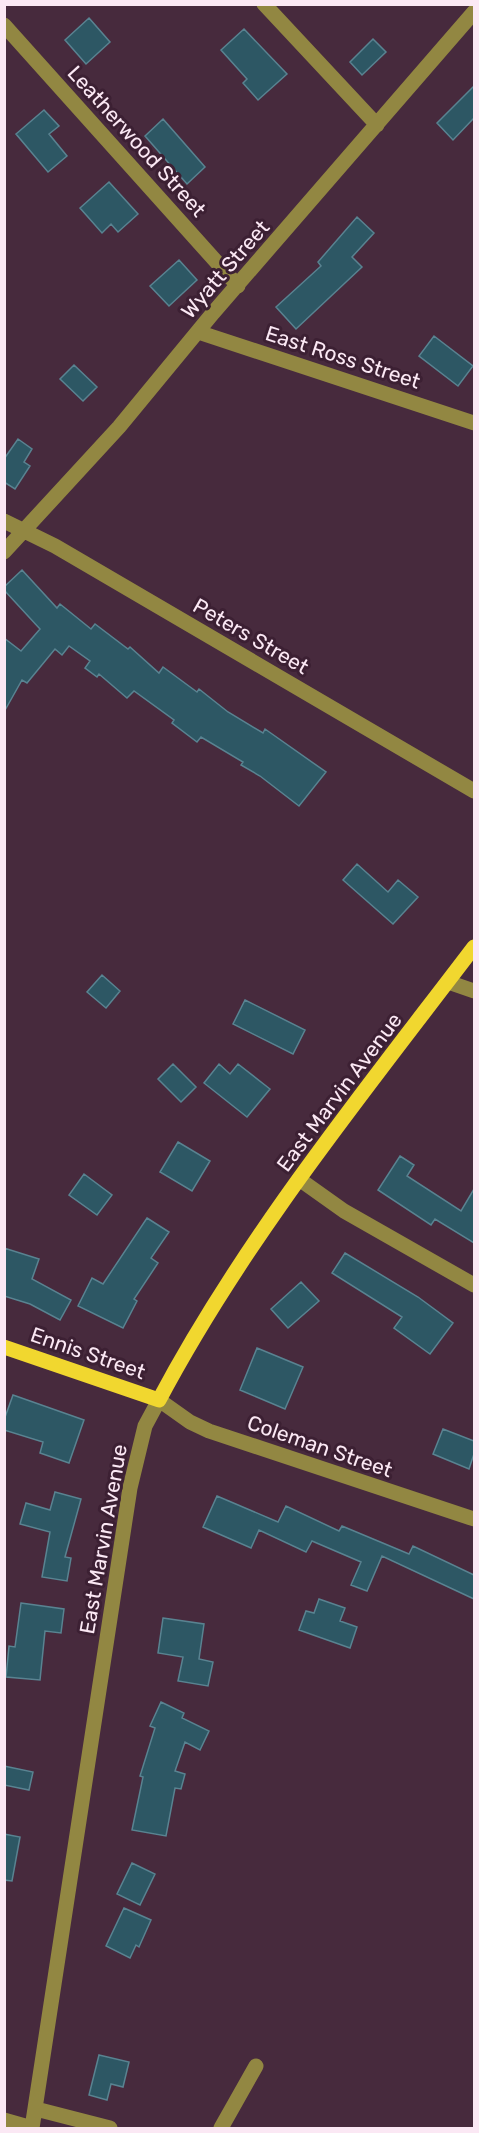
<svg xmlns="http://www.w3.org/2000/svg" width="479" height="2133" viewBox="0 0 479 2133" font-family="Rubik,sans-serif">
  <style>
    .building { fill: #2d5764; stroke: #598391; stroke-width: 1.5 }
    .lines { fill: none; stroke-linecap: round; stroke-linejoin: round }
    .minor { stroke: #928742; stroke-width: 15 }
    .major { stroke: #f1d72f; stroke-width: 15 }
    .labels { text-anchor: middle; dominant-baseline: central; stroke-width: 6; stroke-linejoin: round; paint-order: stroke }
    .street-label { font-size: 21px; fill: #fbe8f4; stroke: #3c2033 }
  </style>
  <rect width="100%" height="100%" fill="#472a3d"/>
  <path class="building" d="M89,18L110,42L86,64L65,40Z
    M244,29L287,74L258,100L243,83L247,79L221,50Z
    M373,39L386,52L362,75L350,62Z
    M474,86V118L453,140L437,123Z
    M44,110L59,126L49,134L67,156L48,172L16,134Z
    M163,119L205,167L187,184L145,136Z
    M109,182L138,214L118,232L111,224L102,233L80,208Z
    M357,217L374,233L352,257L362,267L296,329L276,307L321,266L318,262Z
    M179,260L197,280L169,306L150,286Z
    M434,336L473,366L458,386L419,356Z
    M74,365L97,387L83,401L60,379Z
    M18,439L32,449L24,462L30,466L15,489L4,482V459Z
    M22,570L57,608L60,604L91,629L95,624L128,649L130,647L159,673L163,667L197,692L199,689L228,712L263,733L265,729L326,772L299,806L260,776L241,765L243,762L201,737L197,742L172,723L174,720L134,691L127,698L99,674L97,677L85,668L90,661L69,646L62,655L55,649L27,683L22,680L4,712V638L21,651L40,629L4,590V587Z
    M357,864L388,892L398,880L418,897L393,924L343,880Z
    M102,975L120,991L106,1008L87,992Z
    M245,1000L305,1030L293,1054L233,1024Z
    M173,1064L196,1087L181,1102L158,1079Z
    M219,1064L230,1074L238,1064L270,1089L247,1117L204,1083Z
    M178,1142L210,1161L192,1191L160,1172Z
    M400,1156L414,1165L407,1176L461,1211L474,1189V1243L435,1219L431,1225L378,1190Z
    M84,1174L112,1195L97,1215L69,1195Z
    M147,1218L169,1232L151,1258L158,1263L134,1299L137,1301L123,1328L78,1306L92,1278L103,1284Z
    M4,1248L39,1259L32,1279L71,1300L60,1320L30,1304L4,1296Z
    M345,1253L418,1297L453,1323L430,1354L394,1328L402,1317L332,1273Z
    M301,1282L319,1301L288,1328L271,1309Z
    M257,1348L303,1367L285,1409L240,1390Z
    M13,1395L84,1420L69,1463L40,1453L43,1442L4,1430V1420Z
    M443,1429L474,1441V1454L469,1469L433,1454Z
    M55,1492L81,1499L65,1557L71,1558L67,1581L42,1577L50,1532L20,1524L26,1503L50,1510Z
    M217,1496L278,1522L286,1506L339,1531L342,1526L409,1554L413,1546L474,1575V1599L382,1556L367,1591L351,1585L361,1562L312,1541L306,1552L259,1530L251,1548L203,1527Z
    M319,1599L345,1608L340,1621L357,1627L350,1648L299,1630L306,1611L314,1613Z
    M21,1603L64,1609L61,1633L45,1631L40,1680L6,1677L9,1646L15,1647Z
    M163,1618L204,1624L199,1659L213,1662L208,1686L178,1681L183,1657L158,1653Z
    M161,1702L184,1713L182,1718L209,1731L200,1750L185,1742L175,1771L185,1774L181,1789L175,1788L166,1836L132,1830L143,1777L140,1776L155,1728L150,1726Z
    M4,1766L33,1772L29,1790L4,1785Z
    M4,1834L20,1837L12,1881L4,1880Z
    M132,1863L155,1874L140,1905L117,1894Z
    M124,1908L151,1920L139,1947L136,1945L130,1958L106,1946Z
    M99,2055L129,2062L123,2087L111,2084L107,2100L89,2095Z"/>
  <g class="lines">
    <path class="minor" d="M264,4L377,125
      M4,25L238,286
      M198,332L474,423
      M4,521L55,546L474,791
      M4,552L119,427L213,313L474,12
      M448,982L474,991
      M299,1179L344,1211L474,1285
      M36,2109L110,2128
      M4,2120L32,2128
      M32,2128L130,1488L145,1426L159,1400L190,1422L209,1431L474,1519
      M221,2128L256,2066"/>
    <path class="major" d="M4,1347L159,1400C245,1238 363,1093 474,947"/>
  </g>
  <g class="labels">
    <g class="street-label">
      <text transform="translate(137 141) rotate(48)">Leatherwood Street</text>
      <text transform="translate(225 269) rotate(-49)">Wyatt Street</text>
      <text transform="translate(343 357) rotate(18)">East Ross Street</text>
      <text transform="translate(251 636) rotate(30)">Peters Street</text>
      <text transform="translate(339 1092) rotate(-53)">East Marvin Avenue</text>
      <text transform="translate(88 1353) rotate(19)">Ennis Street</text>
      <text transform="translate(320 1446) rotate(19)">Coleman Street</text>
      <text transform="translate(103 1539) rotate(-80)">East Marvin Avenue</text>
    </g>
  </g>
  <rect width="479" height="2133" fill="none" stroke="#fbe8f4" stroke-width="12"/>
</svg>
